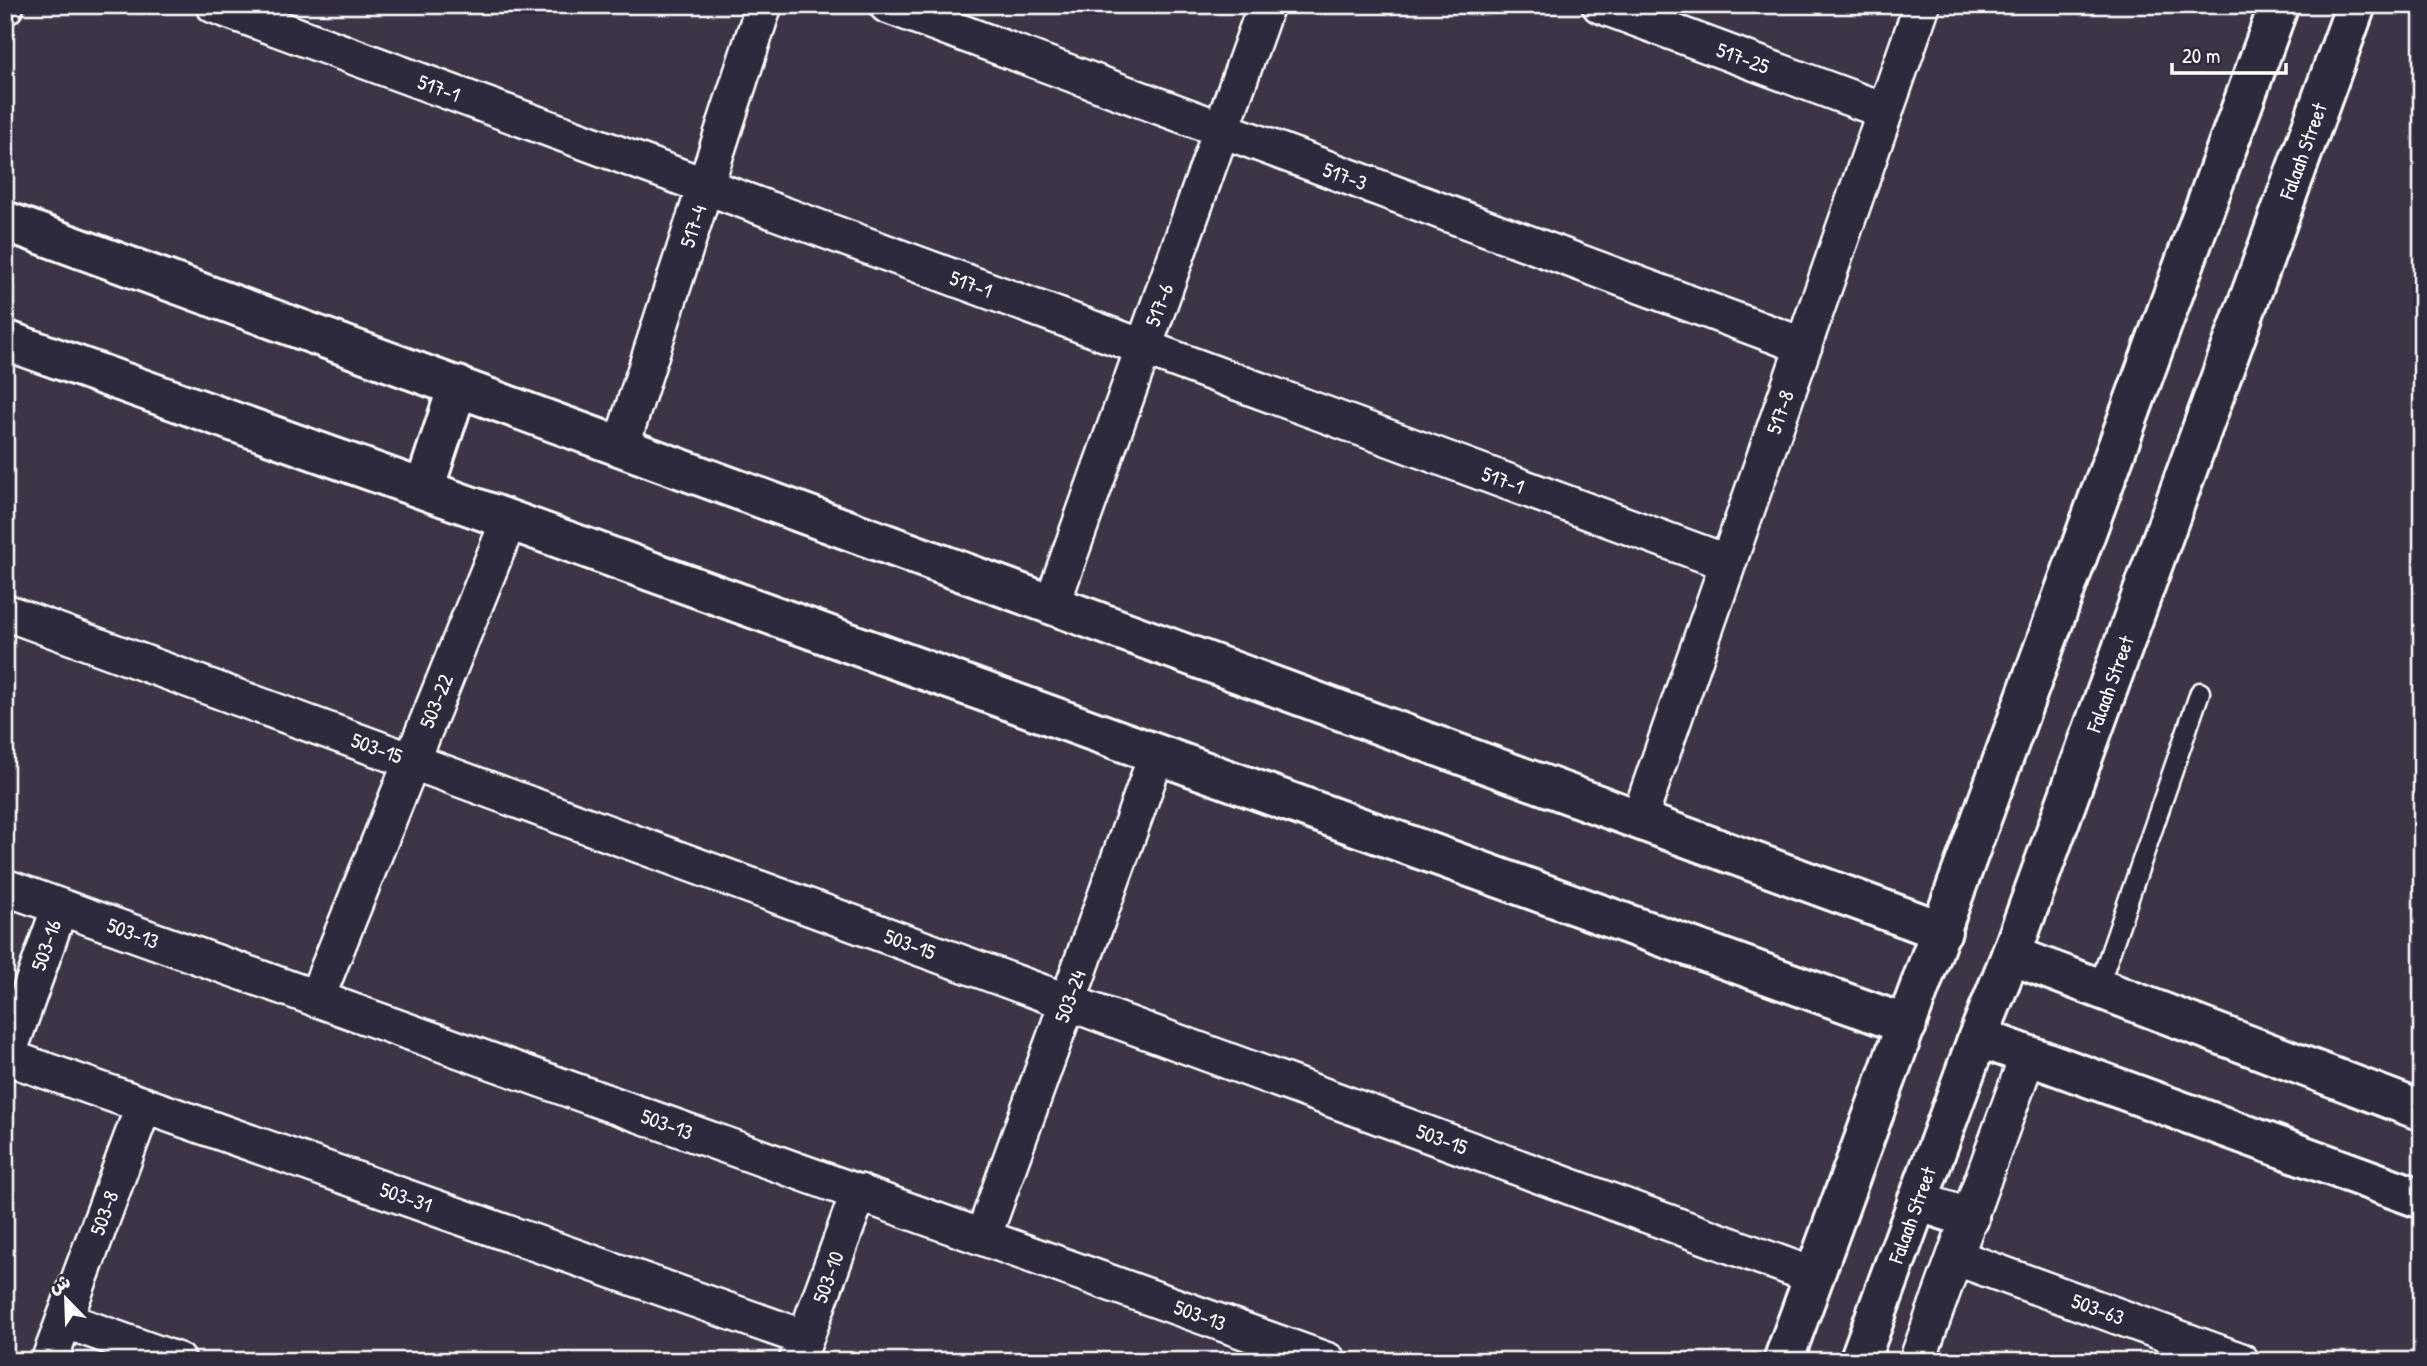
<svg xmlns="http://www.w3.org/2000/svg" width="2427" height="1366" viewBox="0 0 2427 1366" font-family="'Patrick Hand','Playpen Sans Arabic',sans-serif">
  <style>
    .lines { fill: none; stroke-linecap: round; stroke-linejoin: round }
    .service-casing { stroke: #fff; stroke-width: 23 }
    .minor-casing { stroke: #fff; stroke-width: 40 }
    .tertiary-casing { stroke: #fff; stroke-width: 44 }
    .secondary-casing { stroke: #fff; stroke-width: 44 }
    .service { stroke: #2f2a3d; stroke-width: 18 }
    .minor { stroke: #2f2a3d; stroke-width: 35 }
    .tertiary { stroke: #2f2a3d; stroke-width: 38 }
    .secondary { stroke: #2f2a3d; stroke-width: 38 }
    .labels { text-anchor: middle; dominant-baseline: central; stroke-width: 7; stroke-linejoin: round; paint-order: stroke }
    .street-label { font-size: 21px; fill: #fff; stroke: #2f2a3d }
  </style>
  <rect width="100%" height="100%" fill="#3d3447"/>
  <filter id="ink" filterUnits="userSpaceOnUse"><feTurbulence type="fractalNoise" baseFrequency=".0143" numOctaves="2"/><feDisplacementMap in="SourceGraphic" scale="14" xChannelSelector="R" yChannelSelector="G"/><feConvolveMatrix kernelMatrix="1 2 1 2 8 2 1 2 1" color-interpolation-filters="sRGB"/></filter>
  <g filter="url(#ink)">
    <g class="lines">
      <defs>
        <path id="service" d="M2098,988L2200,692"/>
        <path id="minor" d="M214,5L1728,563
          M887,5L1804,346
          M1600,5L1885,111
          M5,7L6,5
          M621,446L764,5
          M1052,604L1266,5
          M5,612L1814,1276
          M1639,819L1922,5
          M5,887L1328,1361
          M316,999L509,520
          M7,1057L805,1338
          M5,1062L60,907
          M983,1237L1157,754
          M1955,1257L2241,1361
          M64,1320L178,1361
          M49,1361L144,1105
          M797,1361L859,1192
          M1917,1361L2028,1055"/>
        <path id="tertiary" d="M5,221L1942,931
          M5,340L509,520L1907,1025
          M424,489L458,386
          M2011,955L2422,1111
          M1978,1037L2422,1199"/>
        <path id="secondary" d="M1917,1201L1969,1218
          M1783,1361L2279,5
          M1859,1361L1978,1037L2011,955L2356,5"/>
      </defs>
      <use href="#service" class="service-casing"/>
      <use href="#minor" class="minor-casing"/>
      <use href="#tertiary" class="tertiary-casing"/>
      <use href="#secondary" class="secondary-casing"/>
      <use href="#service" class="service"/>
      <use href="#minor" class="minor"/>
      <use href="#tertiary" class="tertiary"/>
      <use href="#secondary" class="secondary"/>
    </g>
  </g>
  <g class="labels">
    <g class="street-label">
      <text transform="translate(1743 58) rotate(20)">517-25</text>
      <text transform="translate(439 88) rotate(20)">517-1</text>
      <text transform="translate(2303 151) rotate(-70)">Falaah Street</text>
      <text transform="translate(1345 176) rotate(20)">517-3</text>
      <text transform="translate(693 226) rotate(-72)">517-4</text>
      <text transform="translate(971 284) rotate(20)">517-1</text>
      <text transform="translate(1159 305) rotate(-70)">517-6</text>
      <text transform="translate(1780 412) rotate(-71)">517-8</text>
      <text transform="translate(1503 480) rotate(20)">517-1</text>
      <text transform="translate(2110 684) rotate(-70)">Falaah Street</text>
      <text transform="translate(436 701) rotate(-68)">503-22</text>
      <text transform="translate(377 748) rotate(20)">503-15</text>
      <text transform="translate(133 933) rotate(20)">503-13</text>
      <text transform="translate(910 944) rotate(20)">503-15</text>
      <text transform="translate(46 945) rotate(-71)">503-16</text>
      <text transform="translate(1070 996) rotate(-70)">503-24</text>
      <text transform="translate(667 1124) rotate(20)">503-13</text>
      <text transform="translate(1442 1139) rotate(20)">503-15</text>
      <text transform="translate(406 1197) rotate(19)">503-31</text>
      <text transform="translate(104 1213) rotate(-70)">503-8</text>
      <text transform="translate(1912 1215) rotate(-70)">Falaah Street</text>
      <text transform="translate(828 1277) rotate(-70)">503-10</text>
      <text transform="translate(2098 1309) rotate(20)">503-63</text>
      <text transform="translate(1200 1315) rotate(20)">503-13</text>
    </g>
  </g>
  <rect width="2427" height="1366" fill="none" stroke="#2f2a3d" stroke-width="28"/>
  <rect x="14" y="14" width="2399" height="1338" fill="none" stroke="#fff" stroke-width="2.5" filter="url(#ink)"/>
  <g transform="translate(66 1299) rotate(337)" stroke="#2f2a3d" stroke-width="5" paint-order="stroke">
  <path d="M0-5L12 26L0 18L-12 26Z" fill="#ffffff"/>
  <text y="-10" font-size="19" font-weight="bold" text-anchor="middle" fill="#ffffff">ش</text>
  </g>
  <path d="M2172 63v10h114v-10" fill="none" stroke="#ffffff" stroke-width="3.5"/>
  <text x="2182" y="63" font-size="21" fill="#ffffff" stroke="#2f2a3d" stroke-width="5" paint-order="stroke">20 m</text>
</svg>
